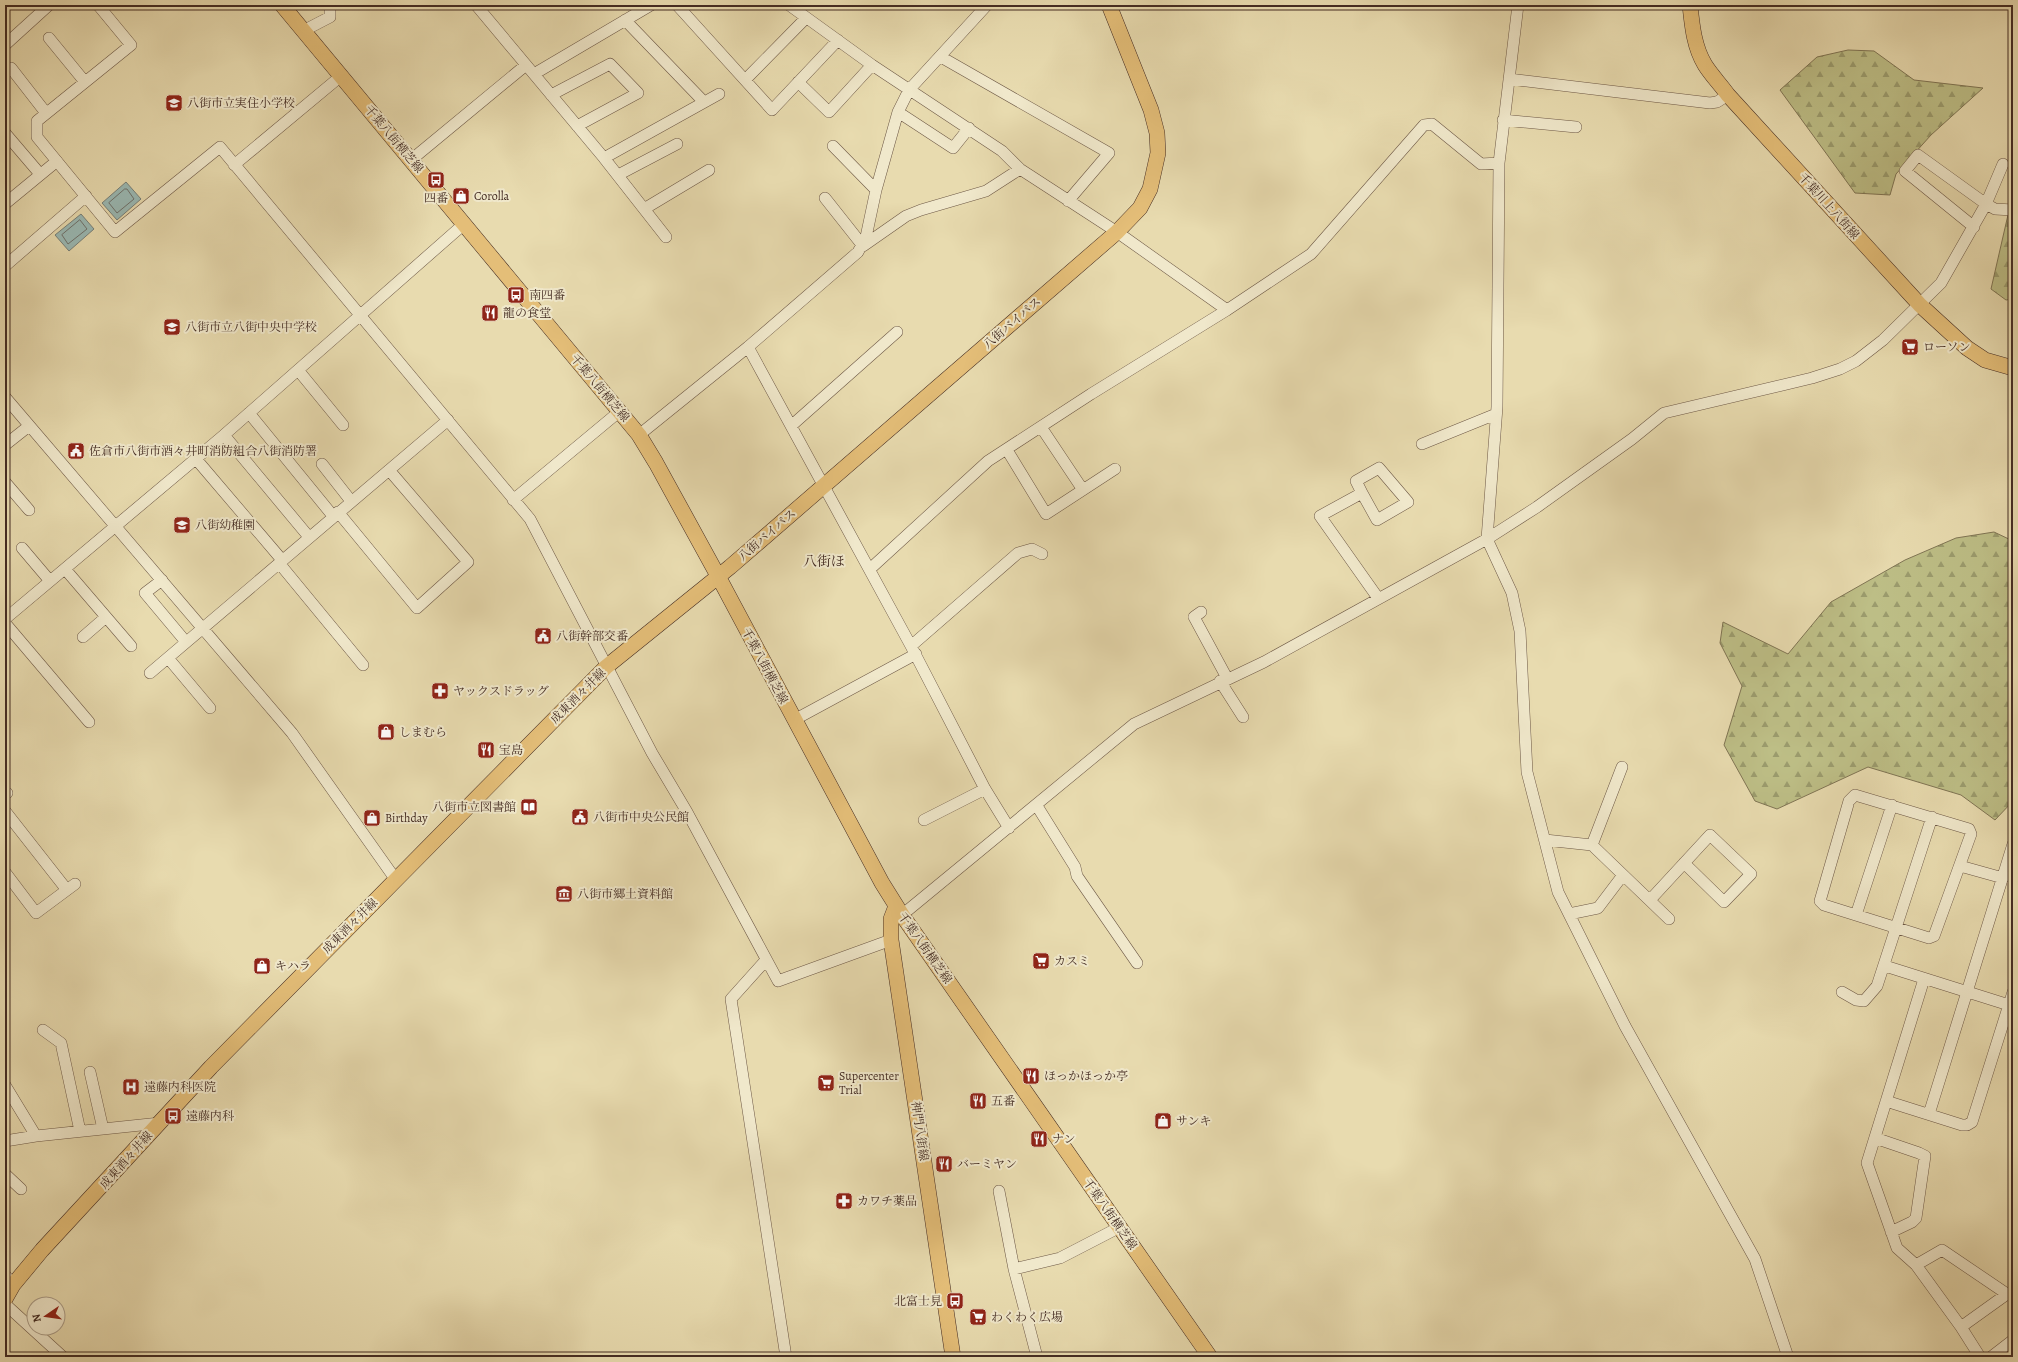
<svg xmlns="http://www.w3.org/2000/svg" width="2018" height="1362" viewBox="0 0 2018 1362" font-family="Alegreya,'Noto Serif JP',serif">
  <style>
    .forest { fill: url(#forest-firs); stroke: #807554 }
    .water { fill: #9ab9b4; stroke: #78817a }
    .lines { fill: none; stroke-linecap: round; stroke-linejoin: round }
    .shore { stroke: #6f726c; stroke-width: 1 }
    .minor-casing { stroke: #6d5846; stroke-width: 12 }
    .major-casing { stroke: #442c23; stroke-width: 16 }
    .minor { stroke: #f0e8cb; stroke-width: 11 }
    .major { stroke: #e4be78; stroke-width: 15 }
    .labels { text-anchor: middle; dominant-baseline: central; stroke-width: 4; stroke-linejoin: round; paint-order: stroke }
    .poi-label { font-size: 12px; fill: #442c23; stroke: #f0e8cb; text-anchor: start }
    .street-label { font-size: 12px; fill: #442c23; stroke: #f0e8cb }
    .quarter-label { font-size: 14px; fill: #442c23; stroke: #f0e8cb }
  </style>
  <defs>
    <pattern id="forest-firs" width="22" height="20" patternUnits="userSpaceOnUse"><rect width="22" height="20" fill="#bdbe86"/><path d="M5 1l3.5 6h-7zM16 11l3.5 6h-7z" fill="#9b9b6d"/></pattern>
  </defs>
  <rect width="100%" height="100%" fill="#e8dbaf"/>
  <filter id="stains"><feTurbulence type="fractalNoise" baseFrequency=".005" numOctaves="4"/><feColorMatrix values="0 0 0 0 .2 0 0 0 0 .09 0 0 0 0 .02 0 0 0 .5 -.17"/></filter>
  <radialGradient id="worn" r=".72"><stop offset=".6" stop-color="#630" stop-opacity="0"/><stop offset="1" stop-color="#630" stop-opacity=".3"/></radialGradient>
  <path class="forest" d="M1848,50L1874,51L1914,80L1983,88L1931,135L1896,174L1890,195L1855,193L1780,90L1817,57Z
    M2013,193V299L2006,300L1991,289Z
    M1994,532L2013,541V801L1995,820L1961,795L1868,767L1777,809L1755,801L1724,745L1742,686L1720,643L1723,622L1788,654L1831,602L1905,560L1956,538Z"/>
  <path class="water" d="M126,182L141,199L117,220L102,203Z
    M81,214L94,229L69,251L55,235Z"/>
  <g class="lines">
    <path class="shore" d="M125,189H127L134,199L117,213L109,203Z
      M80,220L87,229L68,244L62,235Z"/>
    <defs>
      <path id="minor" d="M98,5L131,45L37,121V137L115,232L220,147L530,519L652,753L687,812L778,981L891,940
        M476,5L604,158L666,237
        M677,5L772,110L838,40
        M789,5L872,65L1002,151L1020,169L1117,232L1227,310
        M1518,5L1499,163L1497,407L1487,539L1512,593L1520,631L1527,772L1558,892L1625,1026L1755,1259L1788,1357
        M625,20L704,102
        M303,31L330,17V5
        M49,38L85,82
        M5,45L49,5
        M941,57L1109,153L1068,201
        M11,68L46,113
        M534,74L651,5
        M1509,79L1710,103L1717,102L1728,95
        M745,80L806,18
        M798,82L829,112L872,65
        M551,95L610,64L638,93L577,126
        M898,112L953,148L969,128
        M1503,120L1576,127
        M5,133L40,174
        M833,146L876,190
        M604,158L719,94
        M411,160L526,65
        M234,165L341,76
        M618,175L677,144
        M825,198L863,246L906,216L921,210L986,191L1020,169
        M5,201L6,203L57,161
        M644,209L709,170
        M1974,227L1905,171L1918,155L1986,204L1995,209L2013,210
        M5,266L86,196
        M748,347L911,646L985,789L1009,828
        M298,370L343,425
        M5,397L292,733L396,880
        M249,413L333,516
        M791,426L897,332
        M1041,427L1083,490
        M224,435L309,537
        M639,435L748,347L858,252L866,237L876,190L898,112L909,90L987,5
        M1422,444L1496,414
        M5,445L29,426
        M1007,450L1046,514L1115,469
        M196,459L282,560
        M322,464L351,501
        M5,482L29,510
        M1362,493L1356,481L1379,468L1408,502L1377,520L1362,493L1320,516L1378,598
        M513,500L620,411
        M338,512L417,608L468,562L389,470
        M22,548L50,581
        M279,563L363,665
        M65,569L131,646
        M870,569L988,461L1091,394L1227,310L1311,254L1424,125L1432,124L1481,164L1499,163
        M162,580L145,593L186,642
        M1201,612L1194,617L1227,678
        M5,619L224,435L464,224
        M5,623L89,722
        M83,637L106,617
        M911,646L1018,553L1032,549L1042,554
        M168,658L210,708
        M150,673L448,420
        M1220,681L1243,717
        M794,720L916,654
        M5,794L7,793
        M1855,795L1969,829L1971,834L1934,936L1929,938L1824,905L1820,901L1849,801Z
        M1037,806L1075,867L1077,876L1137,963
        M5,811L67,890
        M924,820L985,789
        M1545,840L1592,845L1669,919
        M1592,845L1622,767
        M1960,866L2003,878
        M5,872L36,913L75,884
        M1650,900L1710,835L1751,874L1724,902L1684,863
        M1569,914L1598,908L1623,875
        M902,915L1134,724L1264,662L1487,539L1537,507L1632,439L1664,413L1812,378L1840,369L1856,361L1883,340L1941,283L1986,204L2003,164
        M1856,915L1892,805
        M766,960L731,999L786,1357
        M1885,966L2009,1005
        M1924,979L1867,1163L1897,1248L1916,1265L1961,1327L1980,1357
        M1842,992L1856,1000L1864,1001L1877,986L1932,817
        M43,1030L61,1043L80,1131
        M90,1072L103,1129
        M5,1085L36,1136
        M1886,1101L1962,1125H1967L1972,1122L2013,992
        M1929,1114L2013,844
        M1875,1138L1919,1153L1925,1156L1916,1218L1912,1222L1891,1232
        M5,1141L36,1136L160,1123
        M5,1174L21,1189
        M999,1191L1014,1269L1037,1357
        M1916,1265L1942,1250L2007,1294L1961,1327
        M1014,1269L1060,1258L1120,1227
        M5,1275L13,1285
        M5,1304L63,1357
        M1991,1357L2013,1340"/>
      <path id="major" d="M282,5L639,435L656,463L718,576L882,883L902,915L1210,1357
        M1690,5C1692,25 1694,47 1705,65C1712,76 1721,85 1728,95L1920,305L1967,348L1985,360L2013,368
        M896,906L891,919V940L953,1357
        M5,1299L13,1285L42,1250L211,1067L606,667L730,567L1117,232L1140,208L1150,189L1158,153L1157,133L1151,110L1109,5"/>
    </defs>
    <use href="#minor" class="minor-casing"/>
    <use href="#major" class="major-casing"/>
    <use href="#minor" class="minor"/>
    <use href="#major" class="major"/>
  </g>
  <defs>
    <symbol id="school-square" viewBox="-11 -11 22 22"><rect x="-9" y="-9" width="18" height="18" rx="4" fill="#8f2418" stroke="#f0e8cb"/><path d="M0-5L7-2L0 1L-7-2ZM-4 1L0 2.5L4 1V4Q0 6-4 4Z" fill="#fff"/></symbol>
    <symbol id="bus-square" viewBox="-11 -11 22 22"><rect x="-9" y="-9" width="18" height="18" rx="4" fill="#8f2418" stroke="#f0e8cb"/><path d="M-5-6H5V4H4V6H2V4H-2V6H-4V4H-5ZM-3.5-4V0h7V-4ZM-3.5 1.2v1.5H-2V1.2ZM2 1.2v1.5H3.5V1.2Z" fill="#fff"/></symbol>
    <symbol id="shop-square" viewBox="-11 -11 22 22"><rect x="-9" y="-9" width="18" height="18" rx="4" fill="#8f2418" stroke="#f0e8cb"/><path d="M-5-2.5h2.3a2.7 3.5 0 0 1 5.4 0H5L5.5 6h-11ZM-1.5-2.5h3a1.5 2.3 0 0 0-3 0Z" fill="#fff"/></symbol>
    <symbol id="restaurant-square" viewBox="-11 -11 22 22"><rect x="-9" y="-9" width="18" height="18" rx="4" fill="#8f2418" stroke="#f0e8cb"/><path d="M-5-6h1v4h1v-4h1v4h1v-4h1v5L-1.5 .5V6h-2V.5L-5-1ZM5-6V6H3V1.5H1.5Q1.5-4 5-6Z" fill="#fff"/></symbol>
    <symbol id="supermarket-square" viewBox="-11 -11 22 22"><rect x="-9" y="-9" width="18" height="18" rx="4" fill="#8f2418" stroke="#f0e8cb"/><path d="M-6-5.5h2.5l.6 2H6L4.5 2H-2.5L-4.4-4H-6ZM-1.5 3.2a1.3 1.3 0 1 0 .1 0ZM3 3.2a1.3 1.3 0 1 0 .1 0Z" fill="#fff"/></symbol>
    <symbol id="civic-square" viewBox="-11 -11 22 22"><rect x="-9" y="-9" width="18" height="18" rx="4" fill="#8f2418" stroke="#f0e8cb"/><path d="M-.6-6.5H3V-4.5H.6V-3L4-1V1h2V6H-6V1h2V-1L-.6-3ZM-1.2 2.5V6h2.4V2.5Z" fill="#fff"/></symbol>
    <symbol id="pharmacy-square" viewBox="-11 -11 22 22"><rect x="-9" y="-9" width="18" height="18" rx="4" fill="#8f2418" stroke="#f0e8cb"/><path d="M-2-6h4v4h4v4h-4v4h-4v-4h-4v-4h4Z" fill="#fff"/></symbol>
    <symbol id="library-square" viewBox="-11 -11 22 22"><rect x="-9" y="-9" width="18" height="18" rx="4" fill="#8f2418" stroke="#f0e8cb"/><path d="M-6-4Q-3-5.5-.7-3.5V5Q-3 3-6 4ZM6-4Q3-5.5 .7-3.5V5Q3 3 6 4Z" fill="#fff"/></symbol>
    <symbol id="museum-square" viewBox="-11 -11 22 22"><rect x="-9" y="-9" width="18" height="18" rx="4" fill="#8f2418" stroke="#f0e8cb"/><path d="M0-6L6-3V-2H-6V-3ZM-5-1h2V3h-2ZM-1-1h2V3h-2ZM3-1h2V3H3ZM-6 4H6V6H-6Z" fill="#fff"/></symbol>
    <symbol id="hospital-square" viewBox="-11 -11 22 22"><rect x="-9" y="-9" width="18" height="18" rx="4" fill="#8f2418" stroke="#f0e8cb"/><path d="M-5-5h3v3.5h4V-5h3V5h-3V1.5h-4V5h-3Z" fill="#fff"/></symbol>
  </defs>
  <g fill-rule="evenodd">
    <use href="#school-square" x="164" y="93" width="20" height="20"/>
    <use href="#bus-square" x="426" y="170" width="20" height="20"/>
    <use href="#shop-square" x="451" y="186" width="20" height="20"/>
    <use href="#bus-square" x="506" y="285" width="20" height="20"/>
    <use href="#restaurant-square" x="480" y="303" width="20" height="20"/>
    <use href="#school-square" x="162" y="317" width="20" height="20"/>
    <use href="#supermarket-square" x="1900" y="337" width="20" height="20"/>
    <use href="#civic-square" x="66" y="441" width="20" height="20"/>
    <use href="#school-square" x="172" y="515" width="20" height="20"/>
    <use href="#civic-square" x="533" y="626" width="20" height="20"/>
    <use href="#pharmacy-square" x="430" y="681" width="20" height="20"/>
    <use href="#shop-square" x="376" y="722" width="20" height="20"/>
    <use href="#restaurant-square" x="476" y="740" width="20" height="20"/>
    <use href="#library-square" x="519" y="797" width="20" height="20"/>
    <use href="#civic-square" x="570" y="807" width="20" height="20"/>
    <use href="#shop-square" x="362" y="808" width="20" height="20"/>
    <use href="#museum-square" x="554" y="884" width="20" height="20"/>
    <use href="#supermarket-square" x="1031" y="951" width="20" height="20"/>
    <use href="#shop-square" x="252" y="956" width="20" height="20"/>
    <use href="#restaurant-square" x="1021" y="1066" width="20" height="20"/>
    <use href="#supermarket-square" x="816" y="1073" width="20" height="20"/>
    <use href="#hospital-square" x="121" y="1077" width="20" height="20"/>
    <use href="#restaurant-square" x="968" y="1091" width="20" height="20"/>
    <use href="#bus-square" x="163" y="1106" width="20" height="20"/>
    <use href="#shop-square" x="1153" y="1111" width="20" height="20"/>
    <use href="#restaurant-square" x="1029" y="1129" width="20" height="20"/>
    <use href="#restaurant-square" x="934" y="1154" width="20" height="20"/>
    <use href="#pharmacy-square" x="834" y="1191" width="20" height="20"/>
    <use href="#bus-square" x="945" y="1291" width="20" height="20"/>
    <use href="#supermarket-square" x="968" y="1307" width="20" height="20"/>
  </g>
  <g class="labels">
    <g class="poi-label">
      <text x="187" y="103">八街市立実住小学校</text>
      <text x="474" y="196">Corolla</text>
      <text x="436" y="198" text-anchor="middle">四番</text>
      <text x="529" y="295">南四番</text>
      <text x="503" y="313">龍の食堂</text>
      <text x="185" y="327">八街市立八街中央中学校</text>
      <text x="1923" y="347">ローソン</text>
      <text x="89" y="451">佐倉市八街市酒々井町消防組合八街消防署</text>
      <text x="195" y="525">八街幼稚園</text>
      <text x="556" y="636">八街幹部交番</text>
      <text x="453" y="691">ヤックスドラッグ</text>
      <text x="399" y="732">しまむら</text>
      <text x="499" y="750">宝島</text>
      <text x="516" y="807" text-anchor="end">八街市立図書館</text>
      <text x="593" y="817">八街市中央公民館</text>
      <text x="385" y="818">Birthday</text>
      <text x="577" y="894">八街市郷土資料館</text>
      <text x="1054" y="961">カスミ</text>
      <text x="275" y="966">キハラ</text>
      <text x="839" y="1076">Supercenter<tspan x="839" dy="14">Trial</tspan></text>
      <text x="1044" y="1076">ほっかほっか亭</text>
      <text x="144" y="1087">遠藤内科医院</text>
      <text x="991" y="1101">五番</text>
      <text x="186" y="1116">遠藤内科</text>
      <text x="1176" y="1121">サンキ</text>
      <text x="1052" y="1139">ナン</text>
      <text x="957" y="1164">バーミヤン</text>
      <text x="857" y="1201">カワチ薬品</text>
      <text x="942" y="1301" text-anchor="end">北富士見</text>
      <text x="991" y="1317">わくわく広場</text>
    </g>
    <g class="street-label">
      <text transform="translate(394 139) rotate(50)">千葉八街横芝線</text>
      <text transform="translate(1829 206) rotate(48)">千葉川上八街線</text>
      <text transform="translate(1012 323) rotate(-41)">八街バイパス</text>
      <text transform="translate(600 388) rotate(50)">千葉八街横芝線</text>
      <text transform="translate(767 535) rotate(-41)">八街バイパス</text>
      <text transform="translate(765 666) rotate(62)">千葉八街横芝線</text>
      <text transform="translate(578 696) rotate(-45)">成東酒々井線</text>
      <text transform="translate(350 926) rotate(-45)">成東酒々井線</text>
      <text transform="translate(925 948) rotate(55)">千葉八街横芝線</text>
      <text transform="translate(920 1131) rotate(82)">神門八街線</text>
      <text transform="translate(126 1160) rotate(-48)">成東酒々井線</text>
      <text transform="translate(1110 1214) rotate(55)">千葉八街横芝線</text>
    </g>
    <g class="quarter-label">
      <text x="824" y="561">八街ほ</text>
    </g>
  </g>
  <rect width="2018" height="1362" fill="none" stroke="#e8dbaf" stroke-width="20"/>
  <rect x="6" y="6" width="2006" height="1350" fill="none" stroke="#442c23" stroke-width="2"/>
  <rect x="10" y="10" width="1998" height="1342" fill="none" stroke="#442c23"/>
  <g transform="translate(46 1316) rotate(257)"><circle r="19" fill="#f0e8cb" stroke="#ab9d88"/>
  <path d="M0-3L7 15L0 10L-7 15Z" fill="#8f2418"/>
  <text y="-6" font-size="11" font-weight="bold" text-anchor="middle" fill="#442c23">N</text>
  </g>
  <rect width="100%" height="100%" filter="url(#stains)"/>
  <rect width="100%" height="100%" fill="url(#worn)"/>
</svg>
